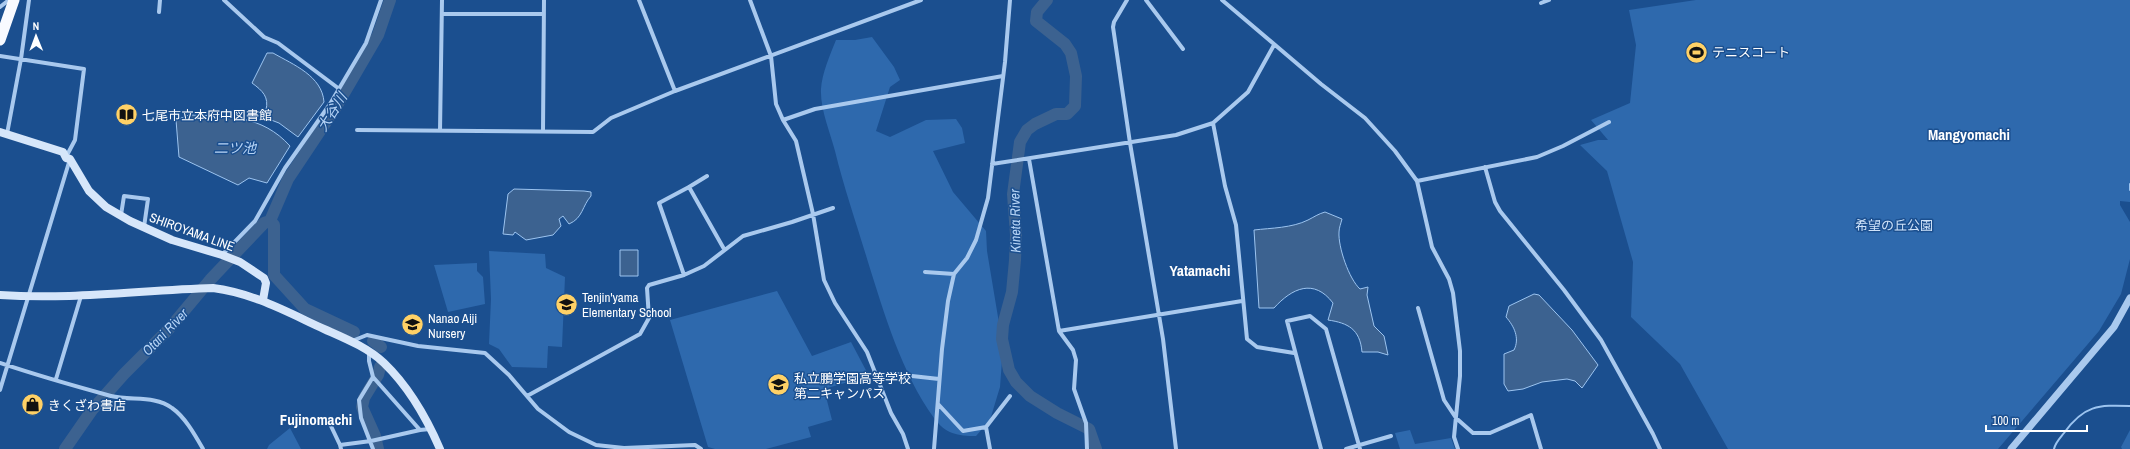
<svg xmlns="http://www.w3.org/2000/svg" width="2130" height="449" viewBox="0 0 2130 449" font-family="'Archivo Narrow','Noto Sans JP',sans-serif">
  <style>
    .green { fill: #2e69ad }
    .water { fill: #3c6290; stroke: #9cc4f0 }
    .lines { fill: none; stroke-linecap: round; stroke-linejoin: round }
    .stream { stroke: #9cc4f0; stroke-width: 2 }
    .river { stroke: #3c6290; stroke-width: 12 }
    .minor { stroke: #a9c9ee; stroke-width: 4 }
    .tertiary { stroke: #a9c9ee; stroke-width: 7 }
    .secondary { stroke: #d6e6fa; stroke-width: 8 }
    .trunk { stroke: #f8faff; stroke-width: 11 }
    .labels { text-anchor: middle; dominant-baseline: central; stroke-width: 3; stroke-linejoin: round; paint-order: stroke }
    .poi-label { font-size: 13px; fill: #fff; stroke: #1b4f8f; text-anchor: start }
    .park-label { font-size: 13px; fill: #cfe3fa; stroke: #1b4f8f }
    .street-label { font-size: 13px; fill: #fff; stroke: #1b4f8f }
    .water-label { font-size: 14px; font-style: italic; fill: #b5d3f5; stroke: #1b4f8f }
    .quarter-label { font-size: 15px; font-weight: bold; fill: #fff; stroke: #1b4f8f }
  </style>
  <rect width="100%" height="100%" fill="#1b4f8f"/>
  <path class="green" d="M1696,0H2130V202L2120,201V205L2130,222V259L2121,294L2099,331L1998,449H1728L1680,364L1631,317L1633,262L1607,171L1580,145L1598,140H1608L1591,120L1630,103L1636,45L1629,10Z
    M872,37L894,67L900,80L890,87L876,131L890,137L926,120L956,119L962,128L965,143L933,151L953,192L986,231L987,251L1003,347L1000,387L990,420L976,436C958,436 945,434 934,418C902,374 884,313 868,262C857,225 844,188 835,151C830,132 820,109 821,89C822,73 830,55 836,40H855Z
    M489,251L545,254L546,268L565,277L562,347L548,346L547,368L512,367L499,349L489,344L491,299Z
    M477,263V271L483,277L485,304L448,312L434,265Z
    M777,291L812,356L851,342L869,376L824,389L832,420L808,427L811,437L766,449H715L708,447L670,320Z
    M290,428L301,449H267L269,445Z
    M1410,430L1415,444L1451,438L1455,449H1400L1395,433Z
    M2130,430V449H2122L2121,447Z"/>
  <path class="water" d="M267,53H273C294,65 322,76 324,102L298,137L279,123L258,115L266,110C269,97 263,91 252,83Z
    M189,115C228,116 262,115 290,146L267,183L249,178L238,185L179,157L176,120Z
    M514,189L584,191L591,192V196C582,206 583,218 569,224L563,216L559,219L561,226L553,235L526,240L515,232L513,235L503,234L508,194Z
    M1325,212L1342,219C1341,223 1339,228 1339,232C1338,247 1349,279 1360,289L1368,287L1367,295L1374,326L1384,336L1388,355L1378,352H1362C1360,329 1348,323 1328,320L1333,303C1314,278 1292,288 1274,308H1259L1254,230C1271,228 1292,228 1308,220C1314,217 1318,214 1325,212Z
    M620,250H638V276H620Z
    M1534,294L1539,295L1572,330L1598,365L1582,388L1575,381L1567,379L1542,382L1523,389L1508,391L1504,384V354L1514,350C1520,338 1514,326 1506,317L1509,306Z"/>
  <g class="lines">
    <path class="stream" d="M2130,184V190
      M2054,449C2055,443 2060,438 2064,433C2084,405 2098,405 2130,406"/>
    <path class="river" d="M1047,0L1037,12L1036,21L1065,44L1071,53L1076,76L1075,106L1067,114H1056L1035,124L1027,130L1020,142L1013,194L1016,235L1015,260L1012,292L1003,325L1002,339L1009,370L1016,382L1030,396L1057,413L1089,429L1096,449
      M270,221L274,225V275L305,309L354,332
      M373,341L381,347
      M65,449L92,410L124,374L168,330L210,280L264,223L270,221L288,179L336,107L378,35L390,0
      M378,449L375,436L362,407L364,398L378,375L380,367"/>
    <path class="minor" d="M224,0L264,37L278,43L338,88
      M639,0L675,91
      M750,0L771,56L776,104L783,120L796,141L813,214L824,280L835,303L867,352L891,413L903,434L908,449
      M1127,0L1114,22L1113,27L1130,143L1163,339L1176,449
      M1146,0L1183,49
      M1222,0L1321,84L1365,118L1395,151L1417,181L1432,247L1449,279L1453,293L1460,351V376L1454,437L1458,449
      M1541,3L1549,0
      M0,7L9,0
      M159,12L160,0
      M442,14H544
      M0,56L84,69L75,140L66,157
      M783,120L815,109L1003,76
      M1213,123L1225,186L1236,225L1247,339L1257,347L1294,353
      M357,130L593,132L611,118L675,91L921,0
      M440,131L442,0
      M543,131L544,0
      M7,134L21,59L29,0
      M1029,159L1059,331L1073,350L1076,360L1074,389L1086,423L1087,449
      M992,164L1176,135L1213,123L1248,92L1274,45
      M1485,167L1495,202L1500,211L1564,290L1601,340L1653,434L1660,449
      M1417,181L1537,157L1563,146L1609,122
      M689,187L707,176
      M121,215L124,196L148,199L144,227
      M222,255L255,221L285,168L330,104L366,43L381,0
      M925,272L954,274
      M684,275L659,203L689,187L724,249
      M1418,308L1444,400L1456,418L1473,433H1490L1531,415L1541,449
      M1059,331L1242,301
      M352,341L367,335L418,346L485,353L509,375L538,409L569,432L596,445L624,448L695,445L701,449
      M369,352V361L373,377L420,430L430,429
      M0,363C36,375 74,386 111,396C131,401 155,395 172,408C185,417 195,435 203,449
      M56,379L81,296
      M878,380L894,374L939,379
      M0,390L70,159
      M527,396L640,334L649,318L647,288L649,285L684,275L704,266L743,236L792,222L833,208
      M938,404L963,431L986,427L990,449
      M330,424L340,445
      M986,427L1010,396
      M341,449L340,445L371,441L420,430
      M373,449L361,418L359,400L373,377
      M934,449L942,349L948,301L954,274L967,258L976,240L988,198L1005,62L1010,0
      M1321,449L1287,321L1310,316L1326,329L1360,449
      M1346,449L1391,436"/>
    <path class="tertiary" d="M2011,449L2114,327L2130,298"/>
    <path class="secondary" d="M0,132L63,152L66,158L70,159L89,191L106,207L130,221L172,240L222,255L240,262L264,278L266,283L263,300
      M0,295C71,300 142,290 213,288C253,293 287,312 324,329C344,338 367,347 384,363C408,386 427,419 440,449"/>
    <path class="trunk" d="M0,40L14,0"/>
  </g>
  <defs>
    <symbol id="stadium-disc" viewBox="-11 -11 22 22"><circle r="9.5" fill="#ffd166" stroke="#1b4f8f"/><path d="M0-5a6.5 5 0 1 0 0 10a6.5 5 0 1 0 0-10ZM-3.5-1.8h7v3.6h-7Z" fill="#111"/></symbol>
    <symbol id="library-disc" viewBox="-11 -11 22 22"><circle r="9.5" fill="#ffd166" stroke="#1b4f8f"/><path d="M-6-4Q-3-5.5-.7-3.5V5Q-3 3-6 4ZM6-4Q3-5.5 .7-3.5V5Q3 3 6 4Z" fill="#111"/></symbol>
    <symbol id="school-disc" viewBox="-11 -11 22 22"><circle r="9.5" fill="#ffd166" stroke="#1b4f8f"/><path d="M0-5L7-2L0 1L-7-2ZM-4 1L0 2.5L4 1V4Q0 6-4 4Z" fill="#111"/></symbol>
    <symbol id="shop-disc" viewBox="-11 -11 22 22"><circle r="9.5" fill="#ffd166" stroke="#1b4f8f"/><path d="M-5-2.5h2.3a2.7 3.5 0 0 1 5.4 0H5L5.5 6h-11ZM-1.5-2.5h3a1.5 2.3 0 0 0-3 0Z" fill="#111"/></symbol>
  </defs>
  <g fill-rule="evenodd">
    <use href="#stadium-disc" x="1684" y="40" width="25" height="25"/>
    <use href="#library-disc" x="114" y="102" width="25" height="25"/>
    <use href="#school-disc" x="554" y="292" width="25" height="25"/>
    <use href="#school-disc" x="400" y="312" width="25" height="25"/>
    <use href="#school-disc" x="766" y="372" width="25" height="25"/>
    <use href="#shop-disc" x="20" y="392" width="25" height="25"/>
  </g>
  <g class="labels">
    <g class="poi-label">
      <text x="1712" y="52">テニスコート</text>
      <text x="142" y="115">七尾市立本府中図書館</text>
      <text x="582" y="297">Tenjin'yama<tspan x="582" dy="15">Elementary School</tspan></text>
      <text x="428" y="318">Nanao Aiji<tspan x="428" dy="15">Nursery</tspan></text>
      <text x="794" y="378">私立鵬学園高等学校<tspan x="794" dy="15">第二キャンパス</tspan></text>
      <text x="48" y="405">きくざわ書店</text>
    </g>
    <g class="park-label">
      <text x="1894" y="225">希望の丘公園</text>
    </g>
    <g class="street-label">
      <text transform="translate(192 232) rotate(20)">SHIROYAMA LINE</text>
    </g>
    <g class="water-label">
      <text transform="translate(332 112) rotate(-58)">大谷川</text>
      <text x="235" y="148">二ツ池</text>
      <text transform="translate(1015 221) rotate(-91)">Kineta River</text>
      <text transform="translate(165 332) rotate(-46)">Otani River</text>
    </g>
    <g class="quarter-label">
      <text x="1969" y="134">Mangyomachi</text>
      <text x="1200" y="270">Yatamachi</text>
      <text x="316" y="419">Fujinomachi</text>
    </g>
  </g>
  <g transform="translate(36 36) rotate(359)" stroke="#1b4f8f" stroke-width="3" paint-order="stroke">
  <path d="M0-3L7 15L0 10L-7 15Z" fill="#ffffff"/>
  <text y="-6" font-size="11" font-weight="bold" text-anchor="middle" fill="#ffffff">N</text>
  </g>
  <path d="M1986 425v6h101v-6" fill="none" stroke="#ffffff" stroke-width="2"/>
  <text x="1992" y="425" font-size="12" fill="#ffffff" stroke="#1b4f8f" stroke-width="3" paint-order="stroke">100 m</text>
</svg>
